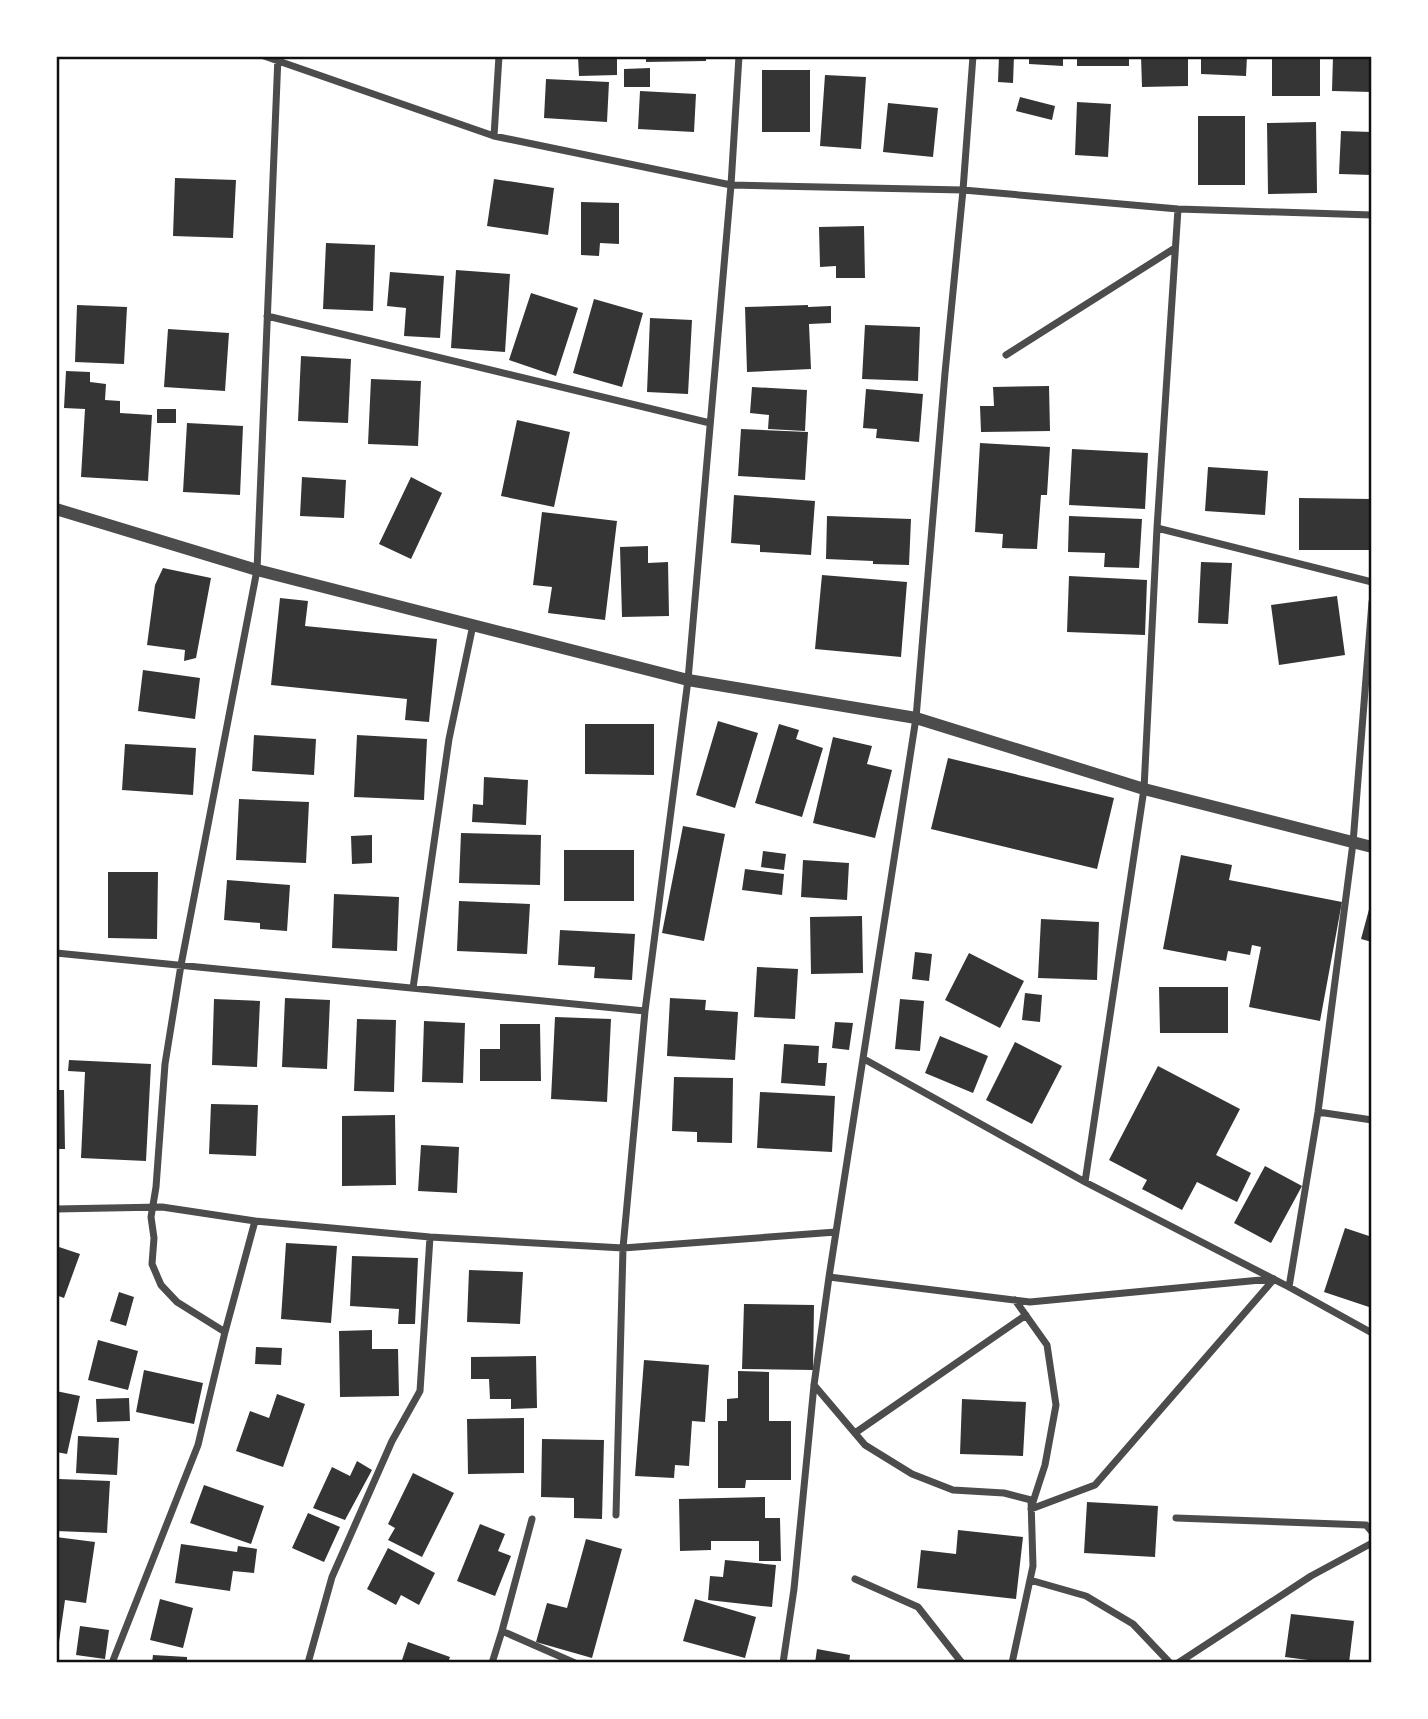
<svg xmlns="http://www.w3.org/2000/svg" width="1428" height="1719" viewBox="0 0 1428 1719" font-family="'Fira Sans',sans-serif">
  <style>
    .building { fill: #353535 }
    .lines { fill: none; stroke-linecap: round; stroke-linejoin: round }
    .minor { stroke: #4c4c4c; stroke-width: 7 }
    .tertiary { stroke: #4c4c4c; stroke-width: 12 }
    .neatline { fill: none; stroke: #111; stroke-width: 2.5 }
  </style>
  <rect width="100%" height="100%" fill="#fff"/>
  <path class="building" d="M578,56H617V75L579,76Z
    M646,56H706V61L646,62Z
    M999,56H1014L1013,83L998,82Z
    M1029,56H1063V66L1029,64Z
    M1077,56H1129V66H1077Z
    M1141,56H1188V86L1142,87Z
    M1201,56H1247L1246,76L1201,74Z
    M1272,56H1320V96H1272Z
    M1333,56H1372V92L1332,91Z
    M650,68V87H624V69Z
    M762,70H810V132H762Z
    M825,75L866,77L861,149L820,146Z
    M546,79L609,82L607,122L544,118Z
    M640,91L696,94L694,132L638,129Z
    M1020,97L1055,106L1052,120L1016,111Z
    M1077,102L1111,104L1108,157L1075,155Z
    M888,103L938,108L933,157L883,152Z
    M1198,116H1245V185H1198Z
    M1316,122L1317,193L1268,194L1267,123Z
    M1341,131L1372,132V175L1339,174Z
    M175,178L236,180L233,238L173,236Z
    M494,179L554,188L548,235L487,226Z
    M581,202L619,203V244L600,243L599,256L581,255Z
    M864,226L865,278H836V266L820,267L819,227Z
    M326,243L375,245L373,311L323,309Z
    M456,270L510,274L505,352L451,348Z
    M390,272L444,276L440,338L404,336L406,308L387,306Z
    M531,293L578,308L556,376L509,360Z
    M594,299L643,313L622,387L573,373Z
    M77,305L127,307L124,364L75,362Z
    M808,305V307L831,306V323L809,324L811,369L747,372L745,307Z
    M650,318L692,320L688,394L647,392Z
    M865,325L920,327L918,381L862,379Z
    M168,329L229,333L225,391L164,387Z
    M301,356L351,359L348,423L298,421Z
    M66,371L90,372V382L106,384L105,400L120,401V413L152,415L148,481L81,477L85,409L64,408Z
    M371,379L421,381L418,446L368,444Z
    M1049,386L1050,431L981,432L980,406H994L993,387Z
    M752,387L807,390L805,431L768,429L769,415L750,413Z
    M866,389L923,394L919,442L876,438L877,429L863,428Z
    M157,409H176V423H157Z
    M517,420L570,432L554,507L501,496Z
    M187,423L243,426L240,495L183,492Z
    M741,429L808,432L805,480L738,476Z
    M980,443L1050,447L1047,495H1041L1037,549L1002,548L1003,534L975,532Z
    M1072,449L1148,453L1145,509L1069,505Z
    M1208,467L1268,471L1265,515L1205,511Z
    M302,477L346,480L344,518L300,516Z
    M411,477L442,493L411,559L379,544Z
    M734,495L815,501L811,555L760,552V545L731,543Z
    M1299,498L1371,499L1370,550H1299Z
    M542,512L617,521L605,620L548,613L552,587L533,585Z
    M827,516L911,519L909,565L873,564V561L826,559Z
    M1069,516L1142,519L1139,568L1104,567L1105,553L1068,552Z
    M648,546V563L668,562L669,616L622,617L620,547Z
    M1201,562L1232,563L1228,624L1198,623Z
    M163,568L211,578L196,658L184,661L185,650L147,645L155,585Z
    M822,575L907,582L901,657L815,649Z
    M1069,576L1147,580L1145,635L1067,632Z
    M1337,596L1345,655L1279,665L1271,605Z
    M280,598L308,601L305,626L437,639L429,722L405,720L407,699L271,685Z
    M143,670L200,678L195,719L138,711Z
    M718,721L758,733L735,808L696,795Z
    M585,724H654V775L585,774Z
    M779,724L799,730L796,739L823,748L802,817L755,803Z
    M254,735L316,739L314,775L252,771Z
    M357,735L427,739L424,800L354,797Z
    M833,737L872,746L867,764L892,770L875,838L813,823Z
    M125,744L196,748L193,795L122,790Z
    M948,758L1114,798L1097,869L931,829Z
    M484,777L528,780L526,825L472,822L473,804L483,805Z
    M239,799L309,802L306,863L236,860Z
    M683,826L725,834L704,941L662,933Z
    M461,833L541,835L540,885L459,883Z
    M372,835V863L352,864L351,836Z
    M564,850H634V901H564Z
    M763,851L786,854L784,870L761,867Z
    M1181,855L1232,865L1229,880L1342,902L1320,1021L1249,1007L1261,947L1252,945L1250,955L1228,951L1226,961L1163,949Z
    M803,860L849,863L847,900L801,897Z
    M745,869L784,874L782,895L742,890Z
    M108,872H158L157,939L108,938Z
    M227,880L290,885L287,931L260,929V923L224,920Z
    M334,894L399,897L397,951L332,948Z
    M459,901L530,904L527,954L457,951Z
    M1371,902H1372V942L1361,939Z
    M862,916L863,973L811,974L810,917Z
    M1041,919L1099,922L1097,980L1038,978Z
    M560,930L635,934L632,980L594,978L595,967L558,965Z
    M915,952L932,954L929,981L912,979Z
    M969,953L1024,981L1000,1028L945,1000Z
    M757,967L798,969L795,1019L754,1017Z
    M1159,987H1228V1033H1160Z
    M1025,993L1042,995L1040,1022L1022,1020Z
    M285,998L330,1000L327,1069L282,1067Z
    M670,998L706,1000L705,1010L738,1012L735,1060L667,1056Z
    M214,999L260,1001L257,1067L212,1065Z
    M900,999L924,1001L920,1051L895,1049Z
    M555,1017L611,1019L607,1102L551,1099Z
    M357,1019L396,1020L394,1092L354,1091Z
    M424,1021L465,1023L463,1083L422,1082Z
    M835,1022L853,1023L849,1050L832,1048Z
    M500,1024H540L541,1081H480V1049H500Z
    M940,1036L988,1056L973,1093L925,1073Z
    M1015,1042L1062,1066L1032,1124L986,1100Z
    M784,1044L819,1046L818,1063H827L825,1086L781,1083Z
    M69,1060L151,1064L146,1161L81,1158L85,1072L68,1071Z
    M1158,1066L1240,1109L1216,1155L1251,1173L1237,1202L1197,1182L1182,1210L1142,1189L1147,1180L1109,1160Z
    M674,1077L733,1078L732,1143L697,1142V1132L672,1131Z
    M56,1090H64L65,1149H56Z
    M760,1092L835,1096L832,1152L757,1148Z
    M211,1104L258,1105L256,1156L209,1154Z
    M395,1115L396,1185L342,1186V1116Z
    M421,1145L459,1147L457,1193L418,1191Z
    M1265,1166L1302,1186L1271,1243L1234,1223Z
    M1345,1228L1372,1237V1299L1369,1307L1324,1292Z
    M286,1243L337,1246L331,1323L281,1319Z
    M56,1246L80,1254L64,1298L56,1295Z
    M352,1256L418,1258L415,1324H398L399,1309L350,1306Z
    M469,1270L523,1272L520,1324L467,1322Z
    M119,1292L134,1297L126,1326L110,1321Z
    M744,1304L814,1305L813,1370L742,1369Z
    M372,1330V1349H398L399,1396L340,1397L339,1331Z
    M98,1340L138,1351L128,1390L88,1380Z
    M256,1347L282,1348L281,1365L255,1364Z
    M536,1356L537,1408L511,1409V1399H490L489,1379H471V1357Z
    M644,1360L709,1365L705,1422L692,1421L689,1466L675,1465L674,1478L635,1476Z
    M144,1370L203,1383L194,1424L136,1412Z
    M738,1371L769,1372V1421H791V1480H746L745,1488H718V1421H727V1399L738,1398Z
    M56,1391L80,1396L67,1454L56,1452Z
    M277,1394L305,1404L283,1467L236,1451L250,1411L269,1418Z
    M129,1398L130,1421L97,1422L96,1399Z
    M962,1399L1026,1402L1023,1456L960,1454Z
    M524,1418V1473L468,1474L467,1419Z
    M78,1436L119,1438L117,1475L76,1473Z
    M542,1439L604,1440L602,1519L574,1518V1498L541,1497Z
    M357,1461L372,1470L345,1520L313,1508L332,1467L350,1476Z
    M413,1473L454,1493L422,1557L388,1540L395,1528L388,1524Z
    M59,1479L110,1481L107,1533L56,1531Z
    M204,1485L264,1506L251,1544L190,1523Z
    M765,1497V1518H780L781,1561H759V1541H711V1550L680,1551L679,1499Z
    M1087,1502L1158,1506L1155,1557L1084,1553Z
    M308,1513L340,1527L324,1562L292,1548Z
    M480,1524L505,1534L498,1551L511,1556L495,1596L457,1581Z
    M958,1530L1023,1537L1016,1599L917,1588L921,1550L956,1554Z
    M56,1537L95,1542L86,1603L65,1600L58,1649H56Z
    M586,1539L622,1549L592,1658L536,1642L547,1603L567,1608Z
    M181,1544L237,1552L238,1546L257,1549L254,1573L233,1571L230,1591L175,1583Z
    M388,1548L435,1573L419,1605L401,1595L396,1605L367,1589Z
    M725,1560L776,1565L772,1607L708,1600L710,1576L723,1577Z
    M160,1599L193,1608L183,1648L150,1640Z
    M695,1599L756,1617L745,1658L683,1641Z
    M1291,1614L1354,1621L1349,1663H1331L1285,1657Z
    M80,1626L109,1630L105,1659L76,1655Z
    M408,1642L450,1657L448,1663H401Z
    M817,1649L850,1655L849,1663H815Z
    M153,1655L187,1657V1663H152Z"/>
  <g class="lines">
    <path class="minor" d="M264,56L494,136L731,185L963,190L1178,209L1372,215
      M494,136L499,56
      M267,316L710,423
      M1006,355L1175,248
      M1157,528L1372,582
      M56,953L645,1011
      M413,988L449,739L473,625
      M864,1059L1085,1182L1289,1287L1372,1333
      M1318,1112L1372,1120
      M1085,1182L1144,789L1157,528L1178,209
      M56,1209L162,1207L255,1221L430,1237L623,1248L836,1232
      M829,1277L1030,1302L1271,1279
      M1289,1287L1318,1112L1353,843L1372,602
      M1015,1300L1047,1345L1056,1405L1045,1465L1032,1505
      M225,1332L177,1302L161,1285L152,1264L154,1238L151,1217L156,1187L165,1064L181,965L257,570L278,56
      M814,1385L865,1445L912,1474L953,1490L1004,1493L1031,1500L1033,1566L1012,1663
      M855,1433L1026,1315
      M1031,1509L1095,1485L1274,1279
      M616,1515L623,1248L645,1011L688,680L731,185L739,56
      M1176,1518L1366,1525L1372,1532
      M855,1579L918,1607L962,1663
      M1030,1580L1086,1596L1133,1624L1170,1663
      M502,1631L575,1663
      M112,1663L198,1445L225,1332L255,1221
      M308,1663L332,1577L392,1441L420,1391L430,1237
      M492,1663L502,1631L532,1519
      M783,1663L794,1589L814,1385L829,1277L916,718L945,373L963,190L973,56
      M1178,1663L1311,1576L1372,1543"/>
    <path class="tertiary" d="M56,509L257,570L688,680L916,718L1144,789L1372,847"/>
  </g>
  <rect width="1428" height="1719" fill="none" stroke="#ffffff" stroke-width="116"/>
  <rect x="58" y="58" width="1312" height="1603" class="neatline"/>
</svg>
